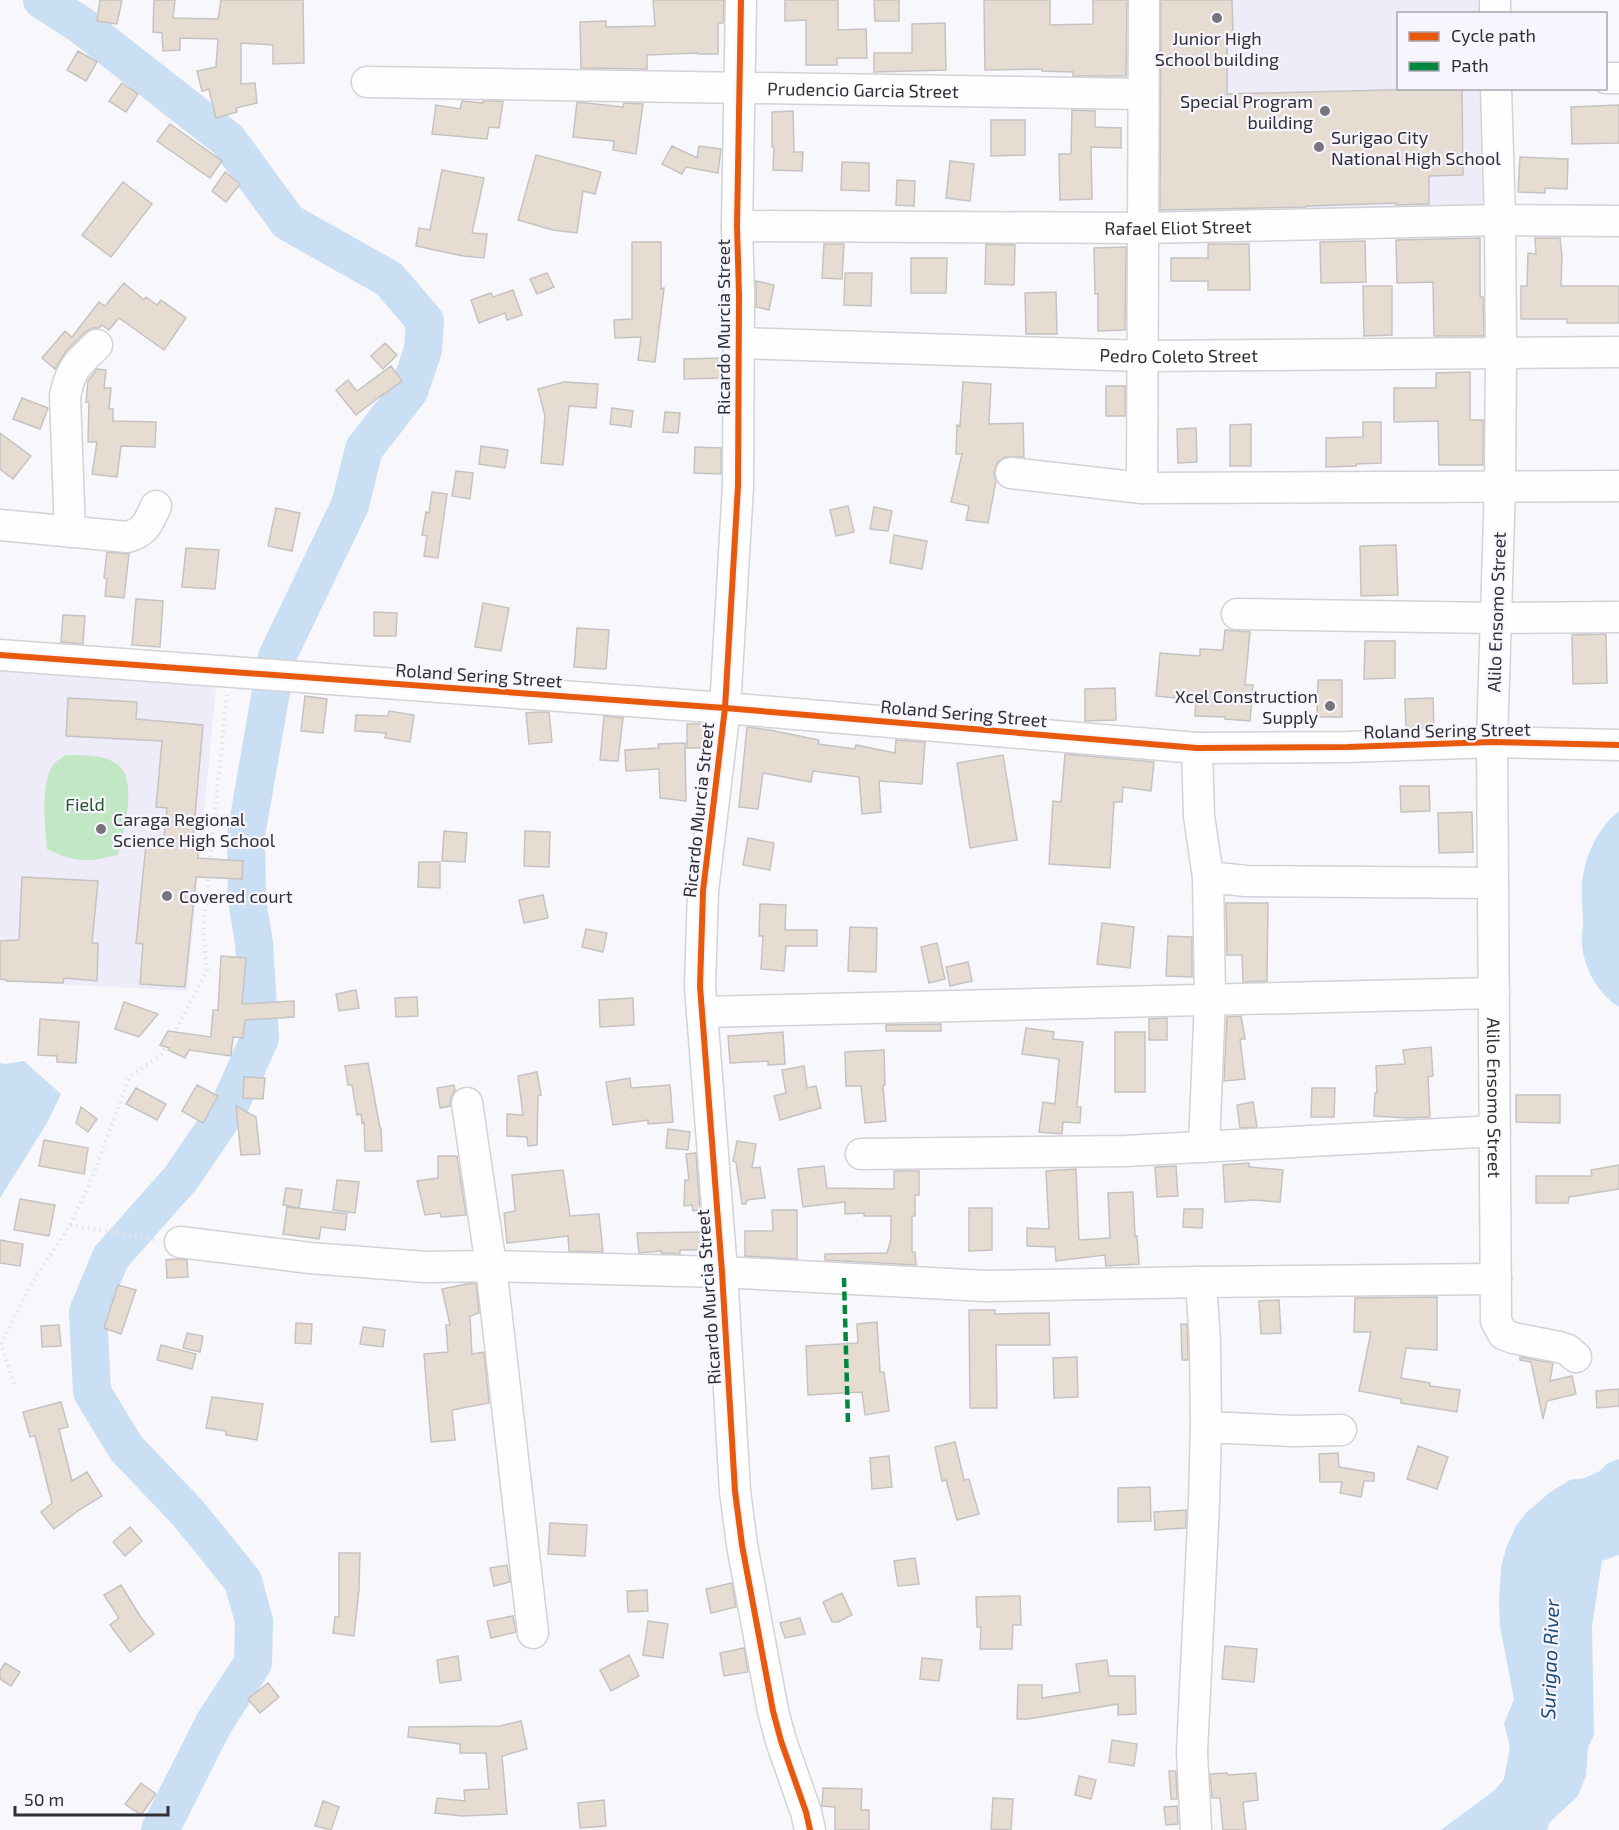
<svg xmlns="http://www.w3.org/2000/svg" width="1619" height="1830" viewBox="0 0 1619 1830" font-family="'Exo 2',sans-serif">
  <style>
    .education { fill: #eeecf8 }
    .green { fill: #c2e7c5 }
    .water { fill: #cadef4 }
    .lines { fill: none; stroke-linecap: round; stroke-linejoin: round }
    .river { stroke: #cadef4; stroke-width: 38 }
    .building { fill: #e6dcd1; stroke: #c5c3c2; stroke-width: 1.5 }
    .minor-casing { stroke: #d3d2d7; stroke-width: 33 }
    .path { stroke: #e4e3e5; stroke-width: 4; stroke-dasharray: 1.5 4.5; stroke-linecap: butt }
    .minor { stroke: #fefefe; stroke-width: 30 }
    .quiet { stroke: #00873e; stroke-width: 4.5; stroke-dasharray: 9 4.5; stroke-linecap: butt }
    .cycleway-casing { stroke: #f7f5fd; stroke-width: 10 }
    .cycleway { stroke: #e8590c; stroke-width: 6 }
    .poi-dot { fill: #77757b; stroke: #f7f5fd; stroke-width: 2 }
    .labels { text-anchor: middle; dominant-baseline: central; stroke-width: 4.5; stroke-linejoin: round; paint-order: stroke }
    .poi-label { font-size: 18px; fill: #312f36; stroke: #f7f5fd; text-anchor: start }
    .street-label { font-size: 18px; fill: #312f36; stroke: #f7f5fd }
    .park-label { font-size: 18px; fill: #215728; stroke: #f7f5fd }
    .water-label { font-size: 20px; font-style: italic; fill: #1a4b7a; stroke: #f7f5fd }
  </style>
  <rect width="100%" height="100%" fill="#f8f7fb"/>
  <path class="education" d="M1150,0H1486V13L1398,14V88L1487,89L1488,214L1151,223Z
    M0,663L217,676L187,991L0,981Z"/>
  <path class="green" d="M66,755C83,755 103,754 117,764C139,779 123,834 118,855C87,862 76,863 47,849C45,830 40,779 54,764C57,760 62,758 66,755Z"/>
  <path class="water" d="M1619,811V1007C1598,993 1585,971 1582,945C1581,937 1583,929 1583,922C1583,909 1581,897 1582,884C1584,857 1598,828 1619,811Z
    M24,1061L61,1094L47,1123L0,1198V1063L5,1064Z
    M1619,1459V1555L1602,1561L1592,1626L1594,1735L1588,1748L1586,1776L1578,1796L1550,1822L1547,1830H1441L1495,1790L1504,1779L1510,1747L1504,1724L1514,1699L1500,1626L1499,1604L1501,1568L1506,1548L1516,1526L1526,1513L1549,1493L1570,1480L1585,1478L1600,1471L1608,1463Z"/>
  <g class="lines">
    <path class="river" d="M42,0L81,25L228,140L288,222L389,279L425,321L423,350L409,391L364,449L350,505L277,657L246,835L247,900L254,943L260,1038L228,1109L181,1178L111,1257L88,1312L92,1392L126,1448L188,1513L243,1581L254,1621L253,1663L214,1723L160,1830"/>
  </g>
  <path class="building" d="M100,0H122L117,24L97,21Z
    M154,0H175L173,18L218,19L221,0H303L304,63L273,64V45L241,43V84L255,83L257,103L236,108L237,112L216,118L209,89L202,91L197,71L216,67L218,39L180,38V50L163,51L162,33L153,32Z
    M653,0H724L723,23H718V54H698V53L647,55V69L581,68L580,22L606,21V27L655,26Z
    M785,0H838V30L866,29L867,58H837V65H806V20L785,21Z
    M874,0H899V21H875Z
    M984,0H1050V25L1093,24V0H1127L1126,76H1073V72L1042,71V69L985,70Z
    M1161,0H1232L1233,37H1227V94L1462,88L1463,175L1429,176V204L1396,205V203L1306,206V207L1160,210Z
    M945,23L946,70L874,72V53H912V24Z
    M78,51L97,62L86,81L67,70Z
    M122,83L138,94L126,112L109,101Z
    M462,101L483,103V101H503L499,128L489,127L487,139L432,134L436,105L460,109Z
    M577,102L623,107L624,103L643,104L636,154L613,150L614,141L573,137Z
    M1619,105V143L1572,144L1571,107Z
    M1072,110L1095,111V127L1121,128V148L1091,147L1092,199L1060,200L1059,154H1071Z
    M793,111L794,152H803L802,171L773,170L774,147H772V112Z
    M991,120H1025V155L991,156Z
    M170,124L222,161L210,178L157,141Z
    M672,146L697,158L699,146L721,149L718,173L686,167L682,174L662,164Z
    M536,155L601,172L595,194L583,191L577,233L553,230L518,220Z
    M1520,157L1568,159L1567,189L1545,188V193L1518,192Z
    M950,161L974,164L970,201L946,198Z
    M842,162L869,163V191L841,190Z
    M442,170L484,178L472,233L487,234L484,258L463,256L416,246L419,228L430,230Z
    M225,172L240,184L226,202L212,191Z
    M897,180L915,181L914,206L896,205Z
    M123,182L152,204L111,257L82,235Z
    M1480,238V297H1483L1484,336H1434L1433,282L1397,283L1396,240Z
    M1535,238H1560L1562,256L1561,286H1619V323H1567V319H1521V286H1527L1528,253L1536,254Z
    M1365,241L1366,282L1321,283L1320,242Z
    M632,242H661V289L664,288L655,362L638,360L641,337L615,338L614,320L632,319Z
    M824,244H844L842,279L822,278Z
    M986,244L1015,245L1014,285L985,284Z
    M1208,244H1249L1250,290H1208V281H1171V258H1208Z
    M1126,247L1125,330L1098,331V294H1095L1094,248Z
    M911,258H947L946,293H911Z
    M547,273L554,287L537,294L530,279Z
    M845,273H872L871,306L844,305Z
    M756,281L774,285L769,310L756,307Z
    M124,283L144,300L146,297L157,305L161,300L186,318L164,350L119,318L109,330L102,325L99,328H92L85,332L66,351L55,369L42,358L65,331L72,337L99,302L105,306Z
    M1363,286H1392V335L1364,336Z
    M513,290L522,315L507,320L505,313L479,323L471,300L491,293L493,297Z
    M1056,292L1057,334H1026L1025,293Z
    M385,343L397,355L383,369L371,356Z
    M721,358V378L684,379V359Z
    M391,366L402,381L383,395V394L356,415L336,390L348,380L357,391Z
    M97,369L106,370L104,388H111L109,409H113V421L156,422L155,447L121,446L117,477L92,474L97,442H88L89,402H86L88,381Z
    M1470,372V420H1483V465H1439L1438,421L1394,422V388H1436V373Z
    M564,382L598,384L596,408L569,406L563,465L541,463L545,416L538,389Z
    M963,382L991,384L989,424L1023,423L1024,457H1005L997,463L994,472L996,481L988,523L966,520L969,506L951,502L962,454H956L957,425L960,426Z
    M1106,386H1125V416H1106Z
    M22,398L48,408L40,429L13,419Z
    M612,408L633,411L631,427L610,424Z
    M665,412L680,413L678,433L663,432Z
    M1363,422H1381V463L1356,464V466L1326,467V438L1363,437Z
    M1251,424V466H1230V425Z
    M1196,428L1197,462L1178,463L1177,429Z
    M0,433L31,456L13,479L0,469Z
    M481,446L508,450L505,468L479,464Z
    M695,447L721,448V474L694,473Z
    M456,471L473,473L470,499L452,496Z
    M432,492L447,494L438,558L424,556L427,536L422,535L426,512L429,513Z
    M848,506L854,532L836,536L830,510Z
    M874,507L892,511L888,531L870,529Z
    M276,508L300,513L292,551L268,546Z
    M894,535L927,541L922,569L890,563Z
    M1396,545L1398,595L1361,596L1360,546Z
    M186,548L219,550L215,589L182,587Z
    M107,552L129,554L124,598L105,596L107,579L104,578Z
    M136,599L163,601L160,647L132,645Z
    M483,603L509,608L501,651L475,647Z
    M374,612L397,613L396,636H374Z
    M63,615L85,616L83,644L61,642Z
    M577,628L609,630L606,669L574,667Z
    M1225,630L1250,632L1245,685H1253L1250,721L1225,719V717L1195,716L1196,700L1156,696L1160,653L1200,656V649L1223,650Z
    M1606,634L1607,683L1573,684L1572,635Z
    M1365,641H1395V678L1364,679Z
    M1318,680H1342V717H1317Z
    M1115,688L1116,720L1085,721V689Z
    M305,696L327,699L323,733L301,731Z
    M68,698L137,702L136,719L203,725L192,849L198,850V858L243,861L242,879L196,877L185,987L140,984L143,944L136,943L146,845L163,846L167,808L156,807L162,741L66,736Z
    M1433,698L1434,727L1406,728L1405,699Z
    M389,711L414,715L410,742L385,738L386,733L355,731L356,715L388,716Z
    M540,712H549L552,742L529,744L526,713Z
    M604,716L623,718L618,761L600,760Z
    M687,724H706L703,748H687Z
    M747,727L770,730L819,740L818,744L855,749L856,745L895,753L896,740L925,742L922,784L879,781L881,812L862,814L859,777L813,771L811,782L763,773L758,809L739,807Z
    M685,743L686,801L660,798L659,769L626,771L625,750L659,748L658,744Z
    M1065,754L1154,762L1151,791L1123,787L1122,802H1114L1110,868L1049,864L1053,801L1061,802Z
    M1003,755L1017,840L970,848L957,763Z
    M1400,786H1429L1430,811L1401,812Z
    M1472,812L1473,852L1439,853L1438,813Z
    M444,831L467,833L465,862L442,861Z
    M525,831L550,832L549,867L524,866Z
    M748,838L774,843L770,870L743,865Z
    M419,862H440V888L418,887Z
    M22,877L98,881L92,943H98L97,981L64,978L63,983L7,981V980L0,979V941L19,940Z
    M543,895L548,918L524,923L519,900Z
    M1226,903H1268L1267,981L1243,982L1242,955H1227Z
    M760,904L786,905L785,930H817V946H786L784,971L761,969L763,936H759Z
    M1102,923L1134,927L1130,968L1097,964Z
    M850,927L877,928L876,972L848,971Z
    M586,929L607,933L603,952L582,947Z
    M1168,936L1192,937V977L1166,976Z
    M937,943L945,979L929,983L921,947Z
    M221,956L246,958L242,1004L294,1001V1017L245,1020L243,1038L233,1037L231,1056L189,1050L185,1058L168,1050L169,1048L160,1045L168,1031L211,1037L213,1010H218Z
    M968,962L972,981L950,986L946,967Z
    M356,990L359,1008L339,1011L336,994Z
    M417,997L418,1016L396,1017L395,998Z
    M633,998L634,1025L600,1027L599,1000Z
    M124,1002L158,1014L139,1037L115,1029Z
    M1241,1016L1245,1039H1240L1245,1079L1224,1081L1227,1017Z
    M1167,1018V1040H1149V1019Z
    M40,1019L79,1022L76,1063L57,1062V1056L38,1055Z
    M941,1024V1031H886V1025Z
    M1026,1028L1054,1032L1053,1039L1083,1042L1077,1107H1081L1080,1123L1063,1122L1062,1134L1039,1132L1043,1102L1055,1104L1059,1059L1022,1054Z
    M783,1032L785,1064L768,1065V1061L730,1063L728,1036Z
    M1115,1032H1145V1092H1115Z
    M1431,1047L1433,1076L1428,1077L1430,1117L1409,1118L1374,1116L1375,1093H1377L1376,1066L1405,1064L1403,1050Z
    M884,1050L885,1085H883L886,1121L865,1123L861,1086H846L845,1052Z
    M368,1063L380,1128H381L382,1151H365L364,1122L362,1123L361,1114L357,1115L352,1085H348L345,1066Z
    M804,1066L807,1088L816,1086L821,1108L780,1120L774,1096L786,1093L782,1070Z
    M537,1072L541,1095L538,1096L537,1145L528,1146L527,1137L507,1136V1114L523,1115L518,1076Z
    M244,1077L265,1078L263,1099L243,1098Z
    M630,1078L631,1088L670,1085L673,1122L648,1124V1120L613,1125L606,1082Z
    M197,1085L218,1096L203,1123L182,1111Z
    M454,1085L455,1091L451,1097L450,1106L440,1108L437,1088Z
    M136,1088L166,1104L157,1120L126,1104Z
    M1312,1088H1335L1334,1117H1311Z
    M1516,1095H1560V1123L1516,1122Z
    M1253,1102L1257,1127L1240,1128L1237,1105Z
    M236,1106L256,1117L260,1154L241,1155Z
    M81,1107L97,1119L88,1132L76,1123Z
    M668,1129L690,1132L688,1150L666,1148Z
    M44,1140L88,1148L84,1174L39,1166Z
    M737,1141L756,1144L752,1168L760,1167L765,1198L747,1200L746,1204H742L736,1162L733,1161Z
    M696,1153L700,1210L693,1211L692,1205L684,1206L685,1180H689L686,1154Z
    M438,1156H457L466,1215L441,1217L440,1213L425,1215L417,1181L438,1178Z
    M1249,1163V1167L1283,1170L1280,1202L1254,1200L1225,1202L1223,1165Z
    M1619,1165V1189L1569,1197L1568,1203H1536V1176H1592L1591,1170Z
    M824,1166L827,1188L894,1189V1171H919V1195H915V1216H912V1252H915L916,1265L825,1260V1254L887,1253L891,1239V1216H864V1213L845,1214V1202L803,1207L798,1169Z
    M1176,1166L1178,1196L1157,1197L1155,1167Z
    M1076,1169L1079,1240L1110,1238L1108,1193L1133,1192L1135,1237L1137,1236L1139,1264L1106,1266L1105,1255L1056,1261L1055,1247L1027,1246V1228L1049,1229L1046,1171Z
    M563,1170L570,1216L599,1214L603,1252L569,1251L568,1236L507,1243L504,1213L515,1211L512,1175Z
    M337,1180L359,1182L355,1213L333,1210Z
    M286,1188L302,1190L299,1208L283,1205Z
    M20,1199L55,1205L49,1236L14,1230Z
    M287,1207L347,1214L345,1230L321,1227L319,1239L283,1234Z
    M969,1208H992V1250L969,1251Z
    M1184,1209H1203L1202,1228L1183,1227Z
    M772,1210H797V1259L745,1256V1231H773Z
    M702,1232L703,1250H680V1254L661,1253V1251L639,1253L637,1233Z
    M0,1240L23,1244L20,1266L0,1263Z
    M178,1259L187,1260L188,1277L167,1278L166,1260Z
    M476,1283L479,1313L470,1316L472,1354L484,1352L489,1403L452,1410L455,1440L431,1442L424,1354L448,1352L446,1325H450L442,1289L466,1284Z
    M118,1285L136,1290L121,1334L104,1328Z
    M1437,1297V1350L1406,1348L1401,1378L1430,1383V1386L1460,1390L1457,1412L1401,1403V1399L1359,1391L1371,1332H1354L1355,1298Z
    M1279,1300L1281,1333L1261,1334L1259,1301Z
    M969,1310H995V1314L1049,1313L1050,1345H996L997,1408H970Z
    M877,1322L880,1372H884L889,1411L865,1415L862,1392L808,1395L806,1346L858,1343L857,1324Z
    M296,1323L312,1324L311,1344L295,1343Z
    M1181,1324H1187L1188,1360H1182Z
    M59,1325L61,1346L42,1347L41,1326Z
    M363,1327L385,1330L383,1347L360,1344Z
    M187,1333L203,1336L200,1352L183,1348Z
    M161,1345L196,1354L192,1369L157,1360Z
    M1077,1357L1078,1397L1054,1398L1053,1358Z
    M1520,1357L1553,1363L1550,1381L1572,1376L1576,1394L1547,1401L1543,1419L1531,1362L1520,1360Z
    M1619,1389V1406L1597,1408L1596,1391Z
    M212,1397L263,1404L257,1440L226,1435V1431L206,1428Z
    M61,1402L68,1427L59,1429L72,1481L87,1472L102,1496L79,1510L54,1529L41,1512L52,1503L35,1436L30,1437L23,1412Z
    M955,1442L964,1480L969,1479L979,1514L957,1520L946,1480L942,1481L935,1447Z
    M1418,1446L1448,1457L1437,1489L1407,1479Z
    M1338,1453L1339,1467L1374,1473V1481H1364L1361,1497L1340,1493L1342,1482H1320L1319,1454Z
    M889,1456L892,1487L872,1489L870,1458Z
    M1150,1487L1151,1521L1118,1522V1488Z
    M1186,1510V1528L1155,1530L1154,1512Z
    M550,1523L587,1525L585,1556L548,1554Z
    M130,1527L142,1541L125,1556L113,1542Z
    M339,1553H360L359,1589L354,1636L333,1633L335,1617H339Z
    M915,1558L919,1584L898,1586L894,1561Z
    M507,1565L510,1582L494,1586L490,1568Z
    M732,1583L736,1607L711,1613L706,1589Z
    M121,1585L140,1616L154,1634L130,1652L110,1625L119,1618L104,1595Z
    M647,1590L648,1611L628,1612L627,1591Z
    M842,1593L852,1615L838,1622H832L823,1602Z
    M1020,1596L1021,1625H1013L1012,1649H980L981,1627H977L976,1597Z
    M513,1616L516,1632L491,1638L487,1621Z
    M800,1618L805,1634L785,1638L780,1623Z
    M648,1621L668,1624L663,1658L643,1655Z
    M1225,1646L1257,1649L1254,1682L1222,1679Z
    M744,1648L748,1672L724,1676L720,1653Z
    M629,1655L639,1676L611,1691L600,1670Z
    M458,1656L461,1680L440,1683L437,1660Z
    M922,1658L942,1660L939,1681L920,1679Z
    M1107,1660L1109,1676H1135L1136,1714L1118,1715V1704L1028,1719H1017L1018,1685H1042V1698L1080,1692L1076,1664Z
    M5,1663L20,1672L11,1686L0,1679V1671Z
    M268,1683L279,1697L260,1713L248,1699Z
    M521,1721L527,1749L502,1756L507,1814L462,1816L435,1813L437,1798L465,1801L464,1790L489,1789L486,1753H460V1744L408,1737L409,1727L500,1726Z
    M1112,1740L1137,1744L1134,1766L1109,1762Z
    M1169,1771H1176L1177,1799H1171Z
    M1227,1773L1228,1775L1256,1773L1258,1800L1243,1802L1246,1830H1223L1220,1798H1212L1210,1774Z
    M1079,1776L1096,1780L1091,1799L1075,1795Z
    M141,1783L156,1794L141,1815L125,1804Z
    M823,1788L862,1789L861,1810H869V1830H835V1807L822,1806Z
    M993,1798L1013,1799L1011,1830L991,1829Z
    M604,1800L606,1826L580,1828L578,1803Z
    M323,1801L339,1807L331,1830L315,1826Z
    M1177,1806L1178,1824L1166,1825L1164,1807Z"/>
  <g class="lines">
    <defs>
      <g id="minor">
        <path d="M741,0L737,226L739,295L738,486L725,708L703,891L700,986L722,1272L735,1491L742,1545L773,1711L781,1741L806,1812L810,1830"/>
        <path d="M1495,0V14"/>
        <path d="M1606,78H1619"/>
        <path id="s1" d="M367,82L1143,94"/>
        <path id="s2" d="M1496,88L1500,220L1501,352L1500,486L1492,742L1496,1321L1503,1334L1513,1338L1559,1347L1568,1350L1576,1357"/>
        <path id="s3" d="M737,226L1144,228L1500,220L1619,221"/>
        <path id="s4" d="M739,343L1142,356L1619,352"/>
        <path d="M1011,473L1142,488L1619,486"/>
        <path d="M1142,488L1144,0"/>
        <path d="M0,525L127,537C146,532 148,523 156,506"/>
        <path d="M70,532L65,396C71,368 77,364 97,345"/>
        <path d="M1237,614L1495,618L1619,617"/>
        <path d="M0,655L725,708L1197,748L1348,747L1492,742L1619,745"/>
        <path d="M1197,748L1199,816L1208,877L1210,999L1204,1147"/>
        <path d="M1208,877L1246,881L1493,883"/>
        <path d="M702,1012L1494,993"/>
        <path d="M467,1103L491,1266L533,1633"/>
        <path d="M861,1154L1126,1151L1495,1131"/>
        <path d="M180,1242L310,1258L426,1267L491,1266L722,1272L986,1286L1201,1282L1496,1279"/>
        <path d="M1206,1427L1294,1431L1341,1430"/>
        <path d="M1196,1830L1192,1752L1204,1503L1206,1427L1205,1342L1201,1282"/>
      </g>
    </defs>
    <use href="#minor" class="minor-casing"/>
    <path class="path" d="M70,1225L158,1240
      M14,1384L1,1344L30,1286L70,1225L92,1178L130,1076L160,1056L176,1030L207,970L203,931L227,694"/>
    <use href="#minor" class="minor"/>
    <path class="quiet" d="M844,1278L848,1424"/>
    <defs>
      <path id="cycleway" d="M741,0L737,226L739,295L738,486L725,708L703,891L700,986L722,1272L735,1491L742,1545L773,1711L781,1741L806,1812L810,1830
        M0,655L725,708L1197,748L1348,747L1492,742L1619,745"/>
    </defs>
    <use href="#cycleway" class="cycleway-casing"/>
    <use href="#cycleway" class="cycleway"/>
  </g>
  <g class="poi-dot">
    <circle cx="1217" cy="18" r="6"/>
    <circle cx="1325" cy="111" r="6"/>
    <circle cx="1319" cy="147" r="6"/>
    <circle cx="1330" cy="706" r="6"/>
    <circle cx="101" cy="829" r="6"/>
    <circle cx="167" cy="896" r="6"/>
  </g>
  <g class="labels">
    <g class="poi-label">
      <text x="1217" y="38" text-anchor="middle">Junior High<tspan x="1217" dy="21">School building</tspan></text>
      <text x="1313" y="101" text-anchor="end">Special Program<tspan x="1313" dy="21">building</tspan></text>
      <text x="1331" y="137">Surigao City<tspan x="1331" dy="21">National High School</tspan></text>
      <text x="1318" y="696" text-anchor="end">Xcel Construction<tspan x="1318" dy="21">Supply</tspan></text>
      <text x="113" y="819">Caraga Regional<tspan x="113" dy="21">Science High School</tspan></text>
      <text x="179" y="896">Covered court</text>
    </g>
    <g class="street-label">
      <text stroke="none"><textPath href="#s1" startOffset="496">Prudencio Garcia Street</textPath></text>
      <text stroke="none"><textPath href="#s3" startOffset="441">Rafael Eliot Street</textPath></text>
      <text transform="translate(723 327) rotate(-90)">Ricardo Murcia Street</text>
      <text stroke="none"><textPath href="#s4" startOffset="440">Pedro Coleto Street</textPath></text>
      <text transform="translate(1496 612) rotate(-88)">Alilo Ensomo Street</text>
      <text transform="translate(479 675) rotate(4)">Roland Sering Street</text>
      <text transform="translate(964 713) rotate(5)">Roland Sering Street</text>
      <text transform="translate(1447 730) rotate(-1)">Roland Sering Street</text>
      <text transform="translate(698 810) rotate(-84)">Ricardo Murcia Street</text>
      <text stroke="none"><textPath href="#s2" startOffset="1010">Alilo Ensomo Street</textPath></text>
      <text transform="translate(708 1297) rotate(-94)">Ricardo Murcia Street</text>
    </g>
    <g class="park-label">
      <text x="85" y="804">Field</text>
    </g>
    <g class="water-label">
      <text transform="translate(1549 1659) rotate(-88)">Surigao River</text>
    </g>
  </g>
  <rect x="1397" y="12" width="210" height="78" fill="#f7f5fd" stroke="#a8a6ad" stroke-width="1.5"/>
  <rect x="1409" y="32" width="30" height="9" fill="#e8590c" stroke="#a8a6ad" stroke-width="1.5"/>
  <text x="1451" y="42" font-size="18" fill="#312f36">Cycle path</text>
  <rect x="1409" y="62" width="30" height="9" fill="#00873e" stroke="#a8a6ad" stroke-width="1.5"/>
  <text x="1451" y="72" font-size="18" fill="#312f36">Path</text>
  <path d="M15 1806v9h153v-9" fill="none" stroke="#312f36" stroke-width="3"/>
  <text x="24" y="1806" font-size="18" fill="#312f36" stroke="#f7f5fd" stroke-width="4.5" paint-order="stroke">50 m</text>
</svg>
